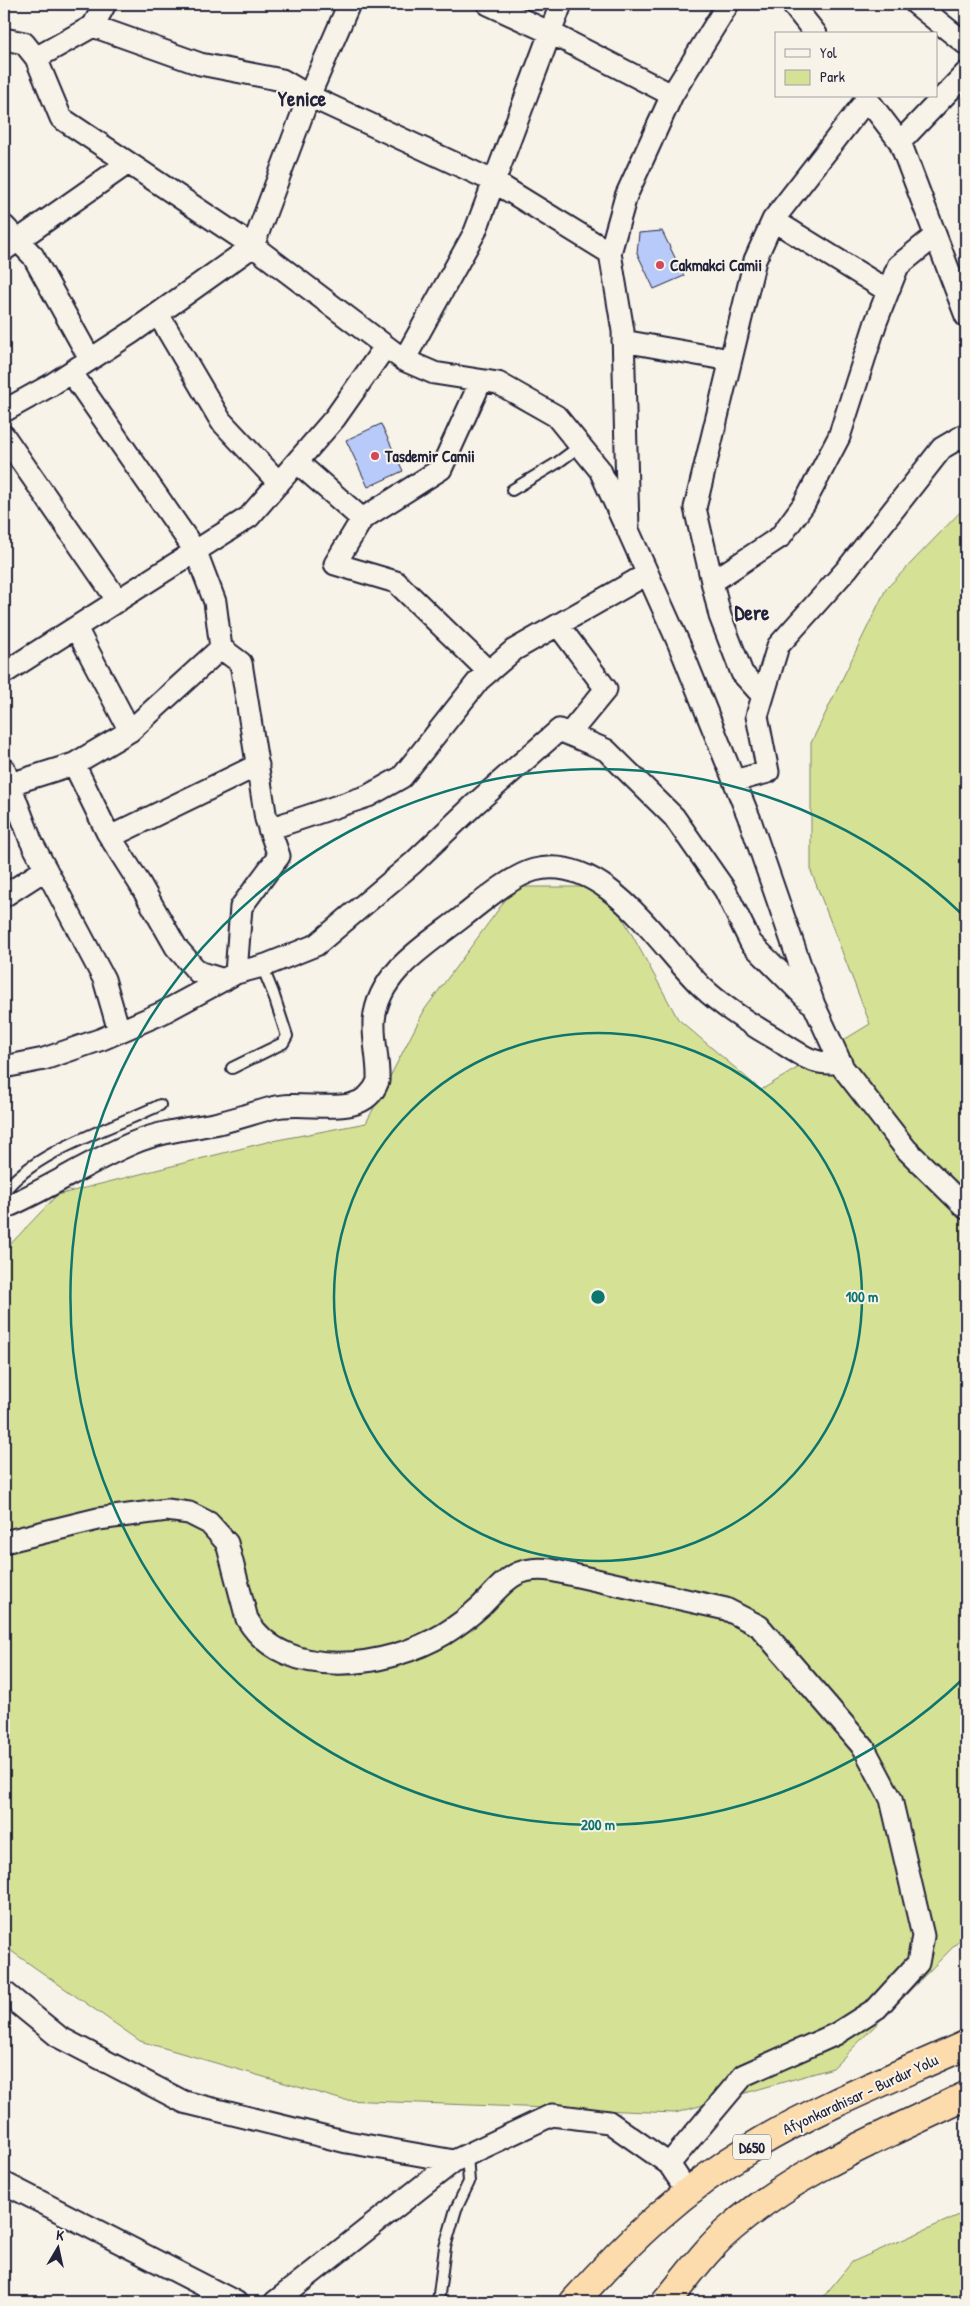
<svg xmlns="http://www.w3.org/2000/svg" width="970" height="2306" viewBox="0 0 970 2306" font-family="'Patrick Hand',sans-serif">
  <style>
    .green { fill: #d5e295; stroke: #7c8268 }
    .building { fill: #b8cafa; stroke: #22223b }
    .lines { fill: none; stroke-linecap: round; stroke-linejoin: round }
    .service-casing { stroke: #22223b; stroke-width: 14 }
    .minor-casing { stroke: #22223b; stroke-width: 25 }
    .trunk-casing { stroke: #22223b; stroke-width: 31 }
    .service { stroke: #f7f3e8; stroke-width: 10 }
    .minor { stroke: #f7f3e8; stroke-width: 21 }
    .trunk { stroke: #fcdcac; stroke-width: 28 }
    .ring { fill: none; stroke: #0f766e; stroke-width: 2.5 }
    .poi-dot { fill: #d1495b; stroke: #f7f3e8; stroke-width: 2 }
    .labels { text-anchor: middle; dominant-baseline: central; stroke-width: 4; stroke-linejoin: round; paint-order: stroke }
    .shield { fill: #f7f3e8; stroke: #62616f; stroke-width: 1 }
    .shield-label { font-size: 15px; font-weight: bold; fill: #22223b }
    .poi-label { font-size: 16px; font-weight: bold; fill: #22223b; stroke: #f7f3e8; text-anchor: start }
    .street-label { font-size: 16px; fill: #22223b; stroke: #f7f3e8 }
    .district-label { font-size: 21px; font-weight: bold; fill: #22223b; stroke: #f7f3e8 }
    .centre { fill: #0f766e; stroke: #f7f3e8; stroke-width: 2.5 }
    .ring-label { font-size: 15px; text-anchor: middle; font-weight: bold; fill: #0f766e; stroke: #f7f3e8; stroke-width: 4; stroke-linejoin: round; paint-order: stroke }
  </style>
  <rect width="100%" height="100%" fill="#f7f3e8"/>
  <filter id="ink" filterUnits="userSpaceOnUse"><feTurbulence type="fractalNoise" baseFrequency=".02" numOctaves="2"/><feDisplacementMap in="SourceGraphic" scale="10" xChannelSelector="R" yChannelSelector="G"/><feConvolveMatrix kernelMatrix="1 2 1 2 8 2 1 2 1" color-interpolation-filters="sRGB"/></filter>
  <g filter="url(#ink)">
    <path class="green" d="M966,506V1934L833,2068L675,2113L343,2100L140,2041L4,1946V1251L57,1195L267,1142L366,1123L425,1009L515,887H606L678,1019L761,1090L870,1024L811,871V743L886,589Z
      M966,2212V2302H819L852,2262Z"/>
    <path class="building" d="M662,231L684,276L654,289L637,253L639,233Z
      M381,424L403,471L368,487L346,440Z"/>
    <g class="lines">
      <defs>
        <path id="service" d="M512,490L557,463L580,446
          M232,1068L283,1043L287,1036L273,993L262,966
          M4,1192C34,1151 115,1127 160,1105
          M438,2302L445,2247L456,2209L469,2182L467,2155"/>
        <path id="minor" d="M488,4L551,33L672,95
          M728,4L672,95L626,196L610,253L623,331L628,530L679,644L750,820L814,1005L843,1068L906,1149L966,1208
          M792,4L816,34
          M916,4L966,44
          M93,26L105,4
          M4,39L24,43L36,58L61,118L253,246L404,360L434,373L498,383L556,416L600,470L623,521
          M36,58L93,26L200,64L282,80L309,96L493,181L610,253
          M865,96L900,142L966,316
          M900,142L966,73
          M773,220L888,291
          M4,226L33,256L90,359
          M4,250L128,163
          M158,314L221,421L279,483
          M623,341L730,360
          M404,360L475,232L561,4
          M71,372L196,552L215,602L221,648L241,663L266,819L279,856L241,907L236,973
          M481,381L441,469L362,519L335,564L396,582L488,671
          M4,411L51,385L131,333L253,246L309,96L349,4
          M4,436L118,601
          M297,462L362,519
          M712,582L780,537L804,504L839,437L876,322L898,266L935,236
          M558,625L606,689L569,734
          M76,628L130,731
          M4,673L249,517L335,418L385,347
          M762,695L742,673L720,616L695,508L755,260L773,220L867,99
          M74,764L107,832L140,884L176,947L198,972L224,980
          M4,769L31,841L104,979L119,1031
          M734,781L768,772L757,716L778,646L847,569L942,448L966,434
          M4,786L74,764L130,731L221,648
          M269,829L368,796L402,777L479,680L514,650L647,574
          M110,837L258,765
          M4,896L46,869
          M4,1067L44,1059L102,1039L162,1013L236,973L266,965L316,945L413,863L474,805L559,730L606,750L674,817L725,890L751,943L810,1002
          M4,1208C48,1189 88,1162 133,1143C159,1132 186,1129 214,1124C233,1120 253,1113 272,1108C305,1098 363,1123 378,1081C379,1061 373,1041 374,1021C378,971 430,943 465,915C483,901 512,876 534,870C605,852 659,946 702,987C724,1008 750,1024 776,1039C798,1053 813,1067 841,1062
          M4,1542L98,1519L167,1510L189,1513L209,1523L227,1543L247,1619C285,1684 389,1667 444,1634C457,1626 470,1616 481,1606C504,1583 514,1565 551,1570L726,1609L759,1626L864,1748L891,1799L923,1936L918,1963L877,2008L836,2034L744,2075L669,2164
          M4,1992L59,2037L184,2102L347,2142L454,2161
          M4,2183L236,2302
          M275,2302L454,2161L552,2115L609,2122L669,2164L687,2191"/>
        <path id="trunk" d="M574,2302C627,2242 684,2188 754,2146C820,2106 895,2077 966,2045
          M666,2302C687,2277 706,2249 731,2228C799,2169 886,2135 966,2096"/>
      </defs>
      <use href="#service" class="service-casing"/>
      <use href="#minor" class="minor-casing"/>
      <use href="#trunk" class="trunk-casing"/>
      <use href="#service" class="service"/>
      <use href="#minor" class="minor"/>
      <use href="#trunk" class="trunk"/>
    </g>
  </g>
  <g class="ring">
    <circle cx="598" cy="1297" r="264"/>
    <path d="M965 1677A528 528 0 1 1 965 917"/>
  </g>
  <g class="poi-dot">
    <circle cx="660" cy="265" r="5"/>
    <circle cx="375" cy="456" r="5"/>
  </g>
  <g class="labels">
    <rect class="shield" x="733" y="2134.5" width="38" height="25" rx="4"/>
    <g class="shield-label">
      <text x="752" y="2147">D650</text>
    </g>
    <g class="poi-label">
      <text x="670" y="265">Cakmakci Camii</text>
      <text x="385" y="456">Tasdemir Camii</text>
    </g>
    <g class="street-label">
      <text transform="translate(860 2094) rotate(-25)">Afyonkarahisar - Burdur Yolu</text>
    </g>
    <g class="district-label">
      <text x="302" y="98">Yenice</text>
      <text x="752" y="612">Dere</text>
    </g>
  </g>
  <circle cx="598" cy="1297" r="8" class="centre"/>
  <g class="ring-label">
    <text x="862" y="1302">100 m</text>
    <text x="598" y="1830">200 m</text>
  </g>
  <rect width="970" height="2306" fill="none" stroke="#f7f3e8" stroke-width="20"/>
  <rect x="10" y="10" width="950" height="2286" fill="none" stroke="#22223b" stroke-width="2" filter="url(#ink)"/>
  <rect x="775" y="32" width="162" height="65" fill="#f7f3e8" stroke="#a29fa3"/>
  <rect x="785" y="49" width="25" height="8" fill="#f7f3e8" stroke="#a29fa3"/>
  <text x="820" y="58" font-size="15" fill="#22223b">Yol</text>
  <rect x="785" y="70" width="25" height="15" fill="#d5e295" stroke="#a29fa3"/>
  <text x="820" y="82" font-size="15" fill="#22223b">Park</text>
  <g transform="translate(58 2248) rotate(9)" stroke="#f7f3e8" stroke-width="4" paint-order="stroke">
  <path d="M0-4L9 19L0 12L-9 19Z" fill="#22223b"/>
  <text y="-8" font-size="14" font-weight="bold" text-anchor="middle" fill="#22223b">K</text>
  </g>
</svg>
